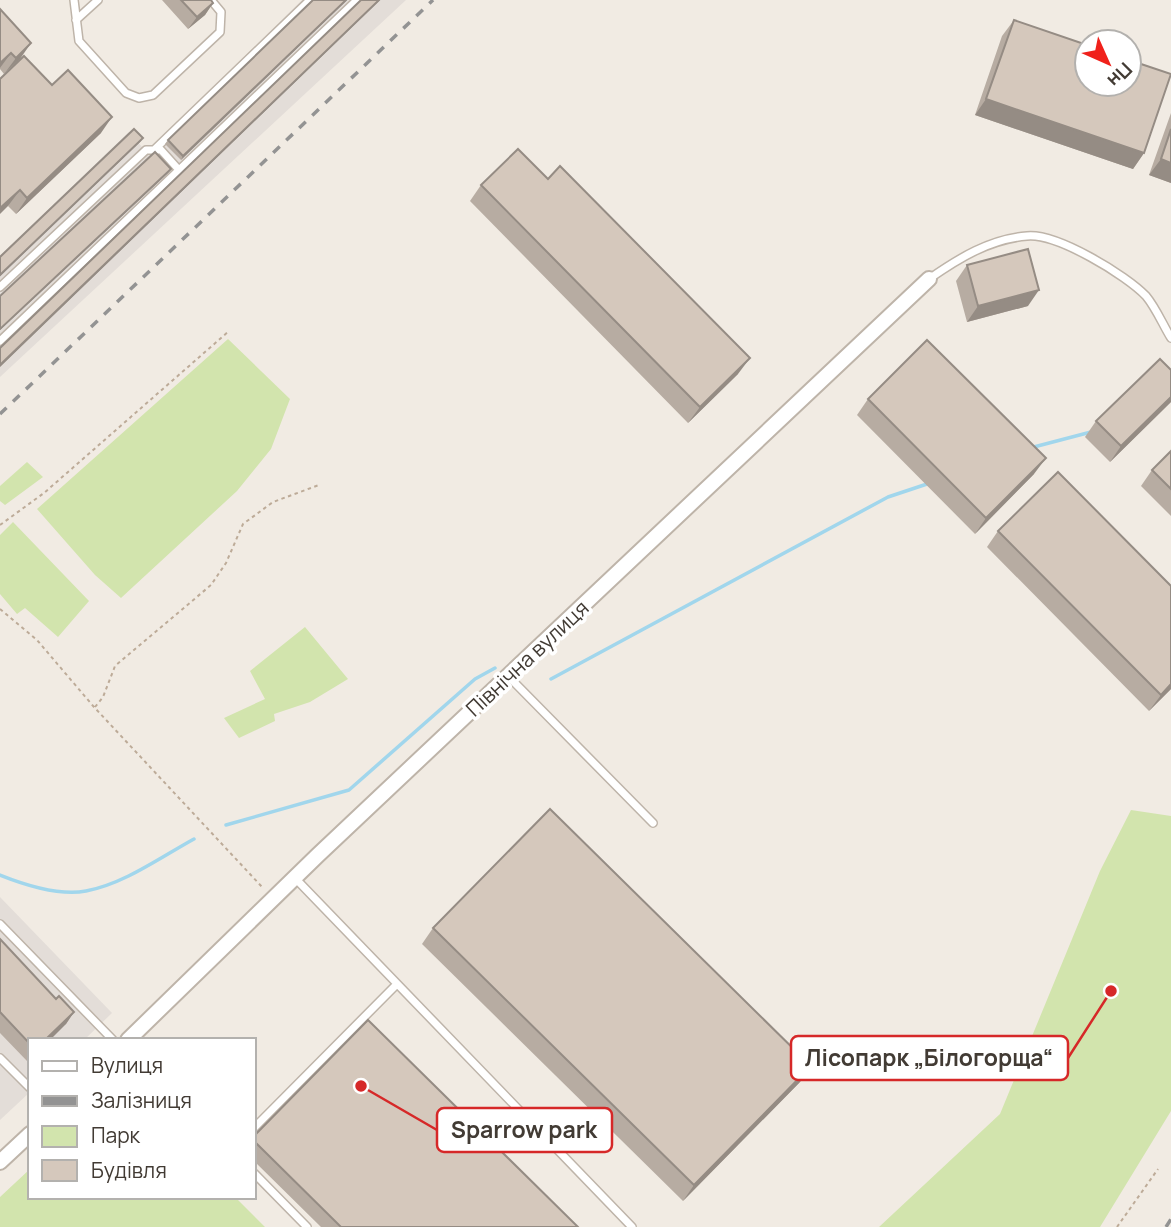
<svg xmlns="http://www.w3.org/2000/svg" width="1171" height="1227" viewBox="0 0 1171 1227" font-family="Manrope,sans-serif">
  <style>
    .industrial { fill: #e3ddd8 }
    .green { fill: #d2e4ad }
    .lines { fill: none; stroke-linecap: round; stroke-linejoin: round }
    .stream { stroke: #a1d6ec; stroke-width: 3.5 }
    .service-casing { stroke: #beb4a9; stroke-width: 10 }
    .minor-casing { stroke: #beb4a9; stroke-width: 18 }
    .path { stroke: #bdab98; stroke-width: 2; stroke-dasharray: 3.5 3.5; stroke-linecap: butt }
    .service { stroke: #fff; stroke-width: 7 }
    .minor { stroke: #fff; stroke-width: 14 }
    .rail { stroke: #939393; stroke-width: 3.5; stroke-dasharray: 9 9; stroke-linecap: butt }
    .wall { fill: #b7aca2 }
    .shaded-wall { fill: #958c84 }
    .building { fill: #d5c8bc; stroke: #958c84; stroke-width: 2 }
    .labels { text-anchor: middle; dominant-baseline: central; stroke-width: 7; stroke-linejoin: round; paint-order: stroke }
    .street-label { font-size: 21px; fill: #423b34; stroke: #fff }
    .leader { fill: none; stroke: #d62828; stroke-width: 2.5 }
    .callout-dot { fill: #d62828; stroke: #fff; stroke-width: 2.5 }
    .callout { fill: #fff; stroke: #d62828; stroke-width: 2.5 }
    .callout-label { font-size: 23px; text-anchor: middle; font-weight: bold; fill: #423b34 }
  </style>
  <rect width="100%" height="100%" fill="#f1ebe3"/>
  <path class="industrial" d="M302,0H406L0,377V256L129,132L143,148L154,145Z
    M0,897L112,1013L84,1040H30V1092L0,1120Z"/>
  <path class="green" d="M228,339L290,399L271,449L237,491L121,598L95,575L37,509Z
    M27,462L43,477L5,505L0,501V486Z
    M13,522L89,601L58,637L25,608L17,614L0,594V535Z
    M305,627L348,679L310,702L274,714L275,721L239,738L224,718L265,699L250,671Z
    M1131,810L1171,816V1111L1100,1227H879L1000,1114L1100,871Z
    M30,1169V1197H235L265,1227H0V1197Z"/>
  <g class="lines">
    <path class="stream" d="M1030,448L1091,432
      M551,679L888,497L927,484
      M226,825L349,790L475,679L495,668
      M0,875C25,885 59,896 86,891C124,884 161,857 194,839"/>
    <defs>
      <path id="service" d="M74,0L79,41L126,93L139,98L153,95L220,32L221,12L211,0
        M76,20L98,0
        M155,149L310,0
        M929,279C959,258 990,239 1027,236C1057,233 1126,275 1146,296C1156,308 1163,325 1171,338
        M0,287L146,150H161L179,170L357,0
        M0,341L179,170
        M508,676L653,823
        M295,878L632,1227
        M0,924L113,1040
        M0,1058L30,1088
        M254,1128L397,984
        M254,1173L307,1227"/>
      <path id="minor" d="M128,1040L318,855L929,279
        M0,1162L30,1134"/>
    </defs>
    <use href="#service" class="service-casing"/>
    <use href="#minor" class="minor-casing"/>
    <path class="path" d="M0,525L44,493L229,331
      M0,609L37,640L94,707L263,888
      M95,707L103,697L115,666L211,585L226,563L243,524L273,502L319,485
      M1117,1227L1158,1169"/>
    <use href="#service" class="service"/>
    <use href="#minor" class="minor"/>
    <path class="rail" d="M0,414L433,0
      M1166,1227L1171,1219"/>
  </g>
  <path class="wall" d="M162,0H211L213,3L205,15L188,29Z
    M313,0L181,160L165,144L168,140Z
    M0,8V10L31,43L4,74L0,69Z
    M1014,20L1144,153L1133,169L975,115L1002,36Z
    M52,85L101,133L16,214L8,206Z
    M1171,113V183L1149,175Z
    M481,185L738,374L688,423L470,201Z
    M967,265L1028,306L967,322L956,281Z
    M868,399L1034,474L975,534L857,415Z
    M1171,402L1110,462L1085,437L1096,421Z
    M1171,451V516L1141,486L1152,470Z
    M998,531L1171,689L1149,711L987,547Z
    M433,928L811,1066L800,1082L683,1201L422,944Z
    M0,939L56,999L74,1012L66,1024L30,1040V1059L27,1061L0,1033Z
    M254,1136L578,1227H321L254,1161Z"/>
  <path class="shaded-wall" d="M346,0H347L181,160L183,156Z
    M379,0H380L0,367V365Z
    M213,3L205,15L188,29L197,17Z
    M31,43L20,59L4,74L16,58Z
    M11,53L0,68V63Z
    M986,99L1144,153L1133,169L975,115Z
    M112,117L101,133L16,214L27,198Z
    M143,138L140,142L0,276V275Z
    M1161,159L1171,163V183L1149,175Z
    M171,169L168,173L0,330V329Z
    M20,190L8,206L0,214V208Z
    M1039,290L1028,306L967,322L978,306Z
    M750,358L738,374L688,423L700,407Z
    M1171,397V402L1110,462L1121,446Z
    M1046,458L1034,474L975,534L986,518Z
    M1171,684V689L1149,711L1161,695Z
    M74,1012L66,1024L50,1040H45Z
    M811,1066L800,1082L683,1201L694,1185Z"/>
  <path class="building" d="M181,0H211L213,3L197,17Z
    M313,0H346L183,156L168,140Z
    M361,0H379L0,365V348Z
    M0,9L31,43L16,58L11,53L0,63Z
    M1014,20L1087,45V84H1129V60L1171,74L1144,153L986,99Z
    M24,56L52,85L68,70L112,117L27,198L20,190L0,208V79Z
    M134,129L143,138L0,275V257Z
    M1171,129V163L1161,159Z
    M518,149L548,179L560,166L750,358L700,407L481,185Z
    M155,152L171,169L0,329V296Z
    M1028,249L1039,290L978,306L967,265Z
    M927,340L1046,458L986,518L868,399Z
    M1160,359L1171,370V397L1121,446L1096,421Z
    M1171,451V489L1152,470Z
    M1058,472L1171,586V684L1161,695L998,531Z
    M550,809L811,1066L694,1185L433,928Z
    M0,939L56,999L59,996L74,1012L45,1040H30V1044L0,1012Z
    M368,1020L578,1227H341L254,1141V1136Z"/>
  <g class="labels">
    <g class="street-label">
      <text transform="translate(527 658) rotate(-43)">Північна вулиця</text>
    </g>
  </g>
  <path class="leader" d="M1111 991L1068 1058M361 1086L437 1130"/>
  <g class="callout-dot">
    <circle cx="1111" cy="991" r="7"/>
    <circle cx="361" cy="1086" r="7"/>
  </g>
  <g class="callout">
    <rect x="791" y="1036" width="277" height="44" rx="7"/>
    <rect x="437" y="1108" width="175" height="44" rx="7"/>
  </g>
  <g class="callout-label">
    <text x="929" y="1066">Лісопарк „Білогорща“</text>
    <text x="524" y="1138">Sparrow park</text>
  </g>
  <rect x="28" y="1038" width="228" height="161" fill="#ffffff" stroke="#b3b1ae" stroke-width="2"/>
  <rect x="42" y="1061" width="35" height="10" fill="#ffffff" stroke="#b3b1ae" stroke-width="2"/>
  <text x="91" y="1073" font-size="21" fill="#423b34">Вулиця</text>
  <rect x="42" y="1096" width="35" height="10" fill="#939393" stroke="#b3b1ae" stroke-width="2"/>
  <text x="91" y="1108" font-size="21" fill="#423b34">Залізниця</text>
  <rect x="42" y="1126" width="35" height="21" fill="#d2e4ad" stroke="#b3b1ae" stroke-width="2"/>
  <text x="91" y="1143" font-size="21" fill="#423b34">Парк</text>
  <rect x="42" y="1160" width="35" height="21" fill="#d5c8bc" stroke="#b3b1ae" stroke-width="2"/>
  <text x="91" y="1178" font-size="21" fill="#423b34">Будівля</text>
  <g transform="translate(1108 63) rotate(135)"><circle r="33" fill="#ffffff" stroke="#b3b1ae" stroke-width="2"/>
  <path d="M0-5L12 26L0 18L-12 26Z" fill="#f0211b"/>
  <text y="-10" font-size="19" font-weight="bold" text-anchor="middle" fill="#423b34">Пн</text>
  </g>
</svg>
